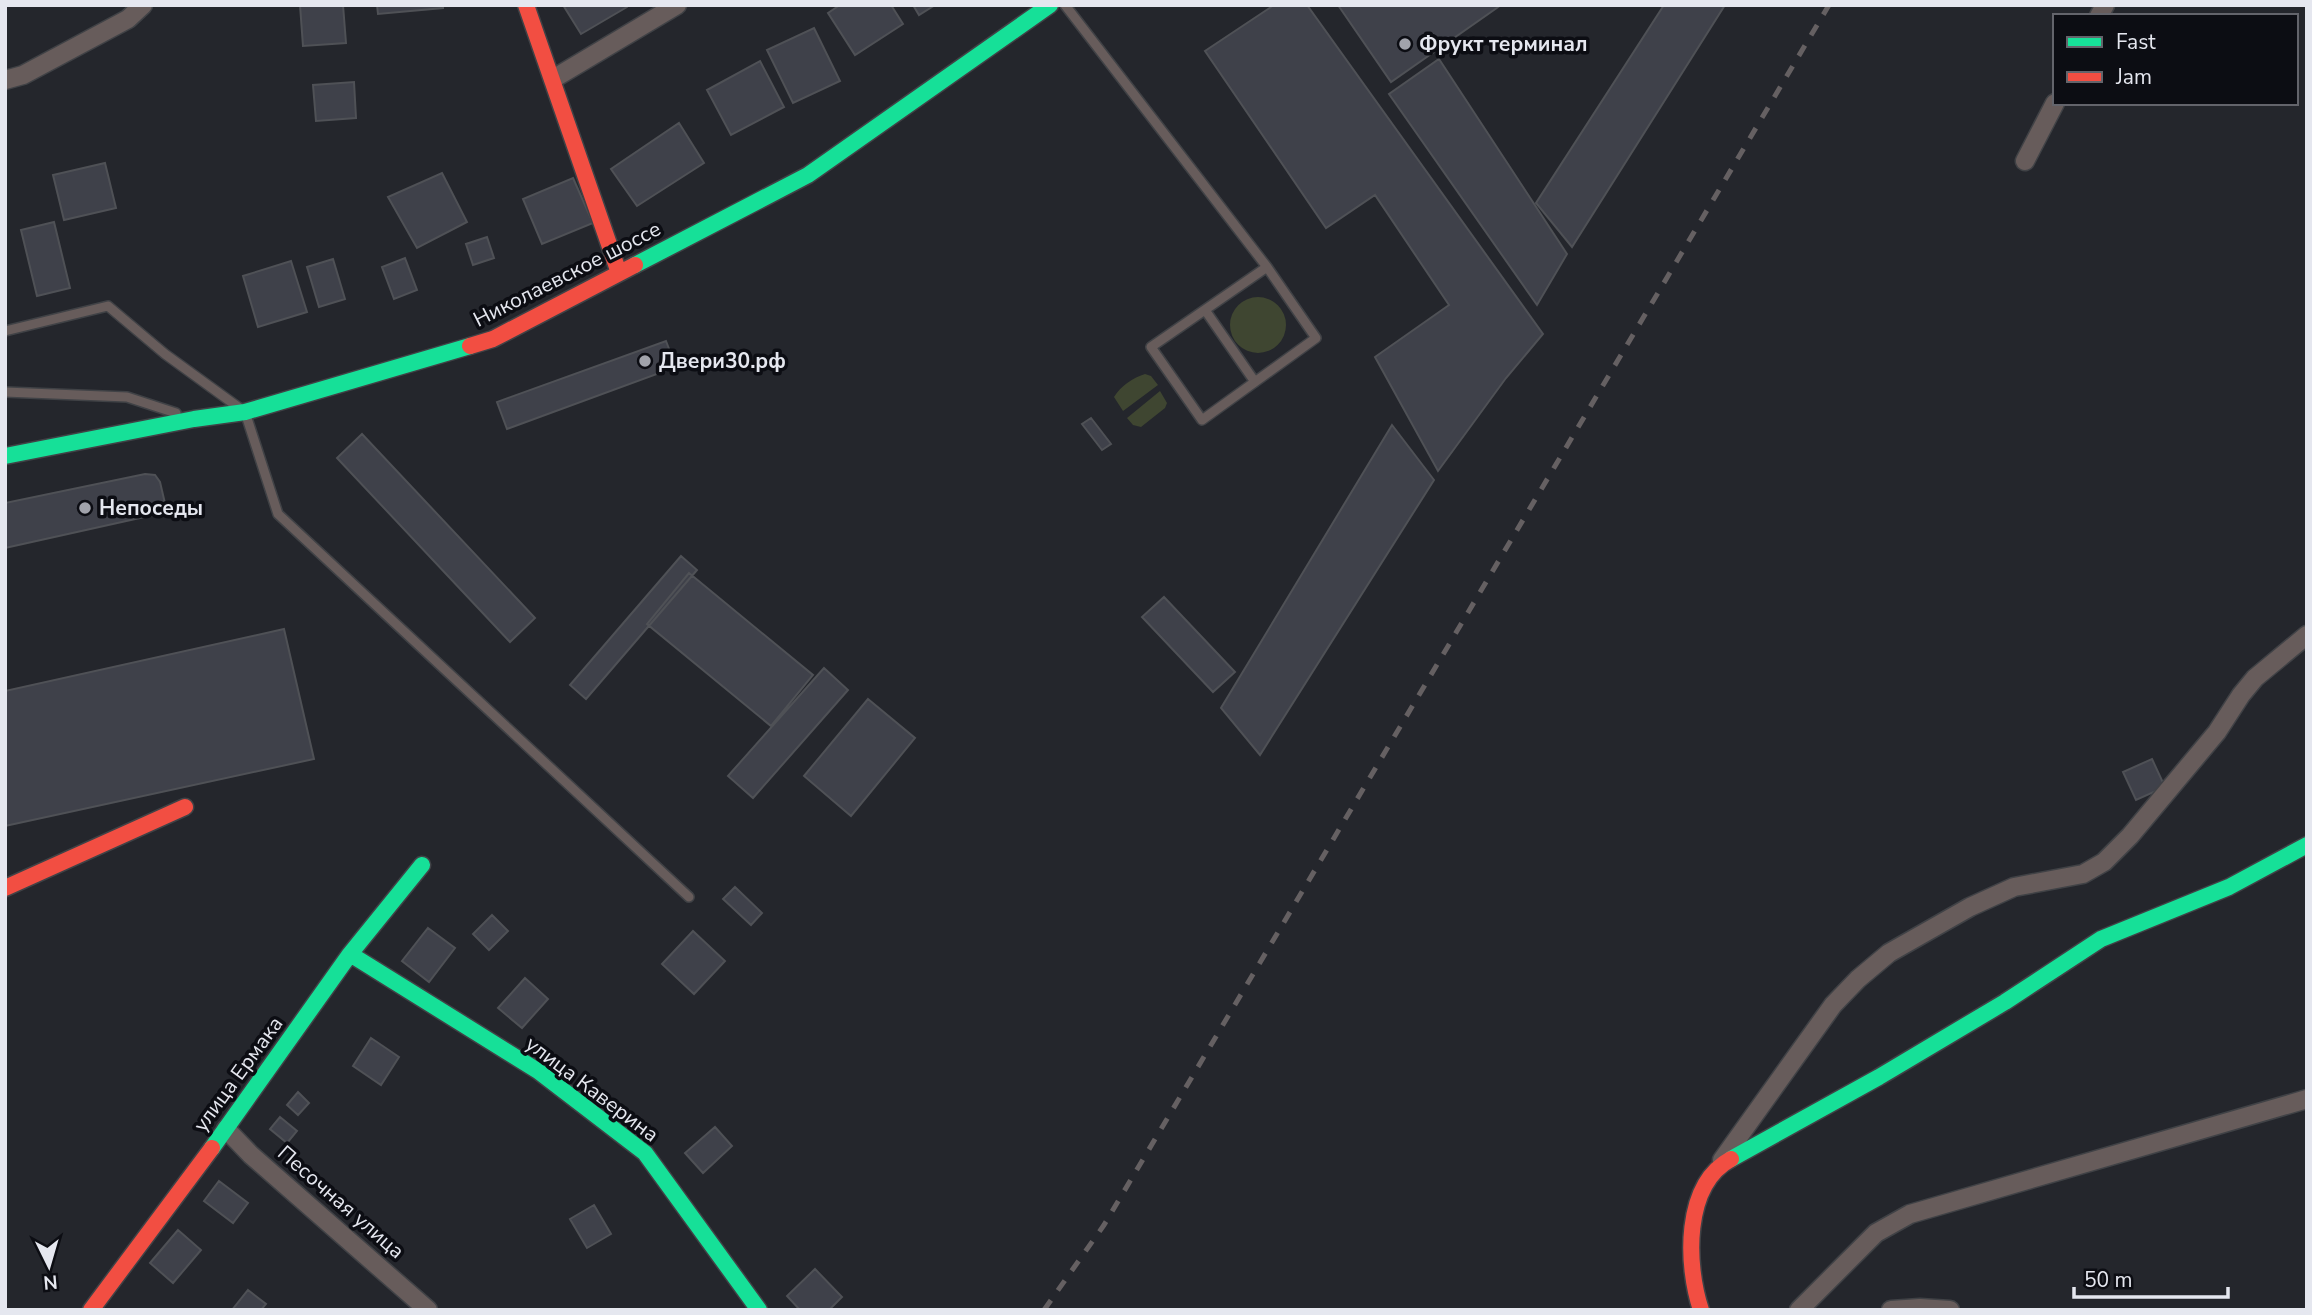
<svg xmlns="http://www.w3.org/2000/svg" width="2312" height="1315" viewBox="0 0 2312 1315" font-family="'Nunito Sans',sans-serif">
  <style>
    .green { fill: #3f4631 }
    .building { fill: #3f414a; stroke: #4f5156; stroke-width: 2 }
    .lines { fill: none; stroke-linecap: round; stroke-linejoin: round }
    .lane-casing { stroke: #404246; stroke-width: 12 }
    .street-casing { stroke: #404246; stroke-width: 21 }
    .fast-casing { stroke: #404246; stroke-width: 19 }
    .jam-casing { stroke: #404246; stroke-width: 19 }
    .lane { stroke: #675c5b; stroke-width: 9 }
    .street { stroke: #675c5b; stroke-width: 18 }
    .fast { stroke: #16e098; stroke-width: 16 }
    .jam { stroke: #f24e42; stroke-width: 16 }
    .rail { stroke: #656062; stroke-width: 5; stroke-dasharray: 12 12; stroke-linecap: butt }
    .poi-dot { fill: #a1a3ab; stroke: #0c0d13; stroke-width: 2.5 }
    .labels { text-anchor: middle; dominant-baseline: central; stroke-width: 7; stroke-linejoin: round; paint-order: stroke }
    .poi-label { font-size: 21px; font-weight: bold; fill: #e5e7ef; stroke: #0c0d13; text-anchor: start }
    .street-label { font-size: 21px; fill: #e5e7ef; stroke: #0c0d13 }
  </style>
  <rect width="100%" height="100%" fill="#24262c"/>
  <path class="green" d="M1230 325a28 28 0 1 1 56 0a28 28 0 1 1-56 0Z
    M1145,374L1151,376L1158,385L1123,411L1114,397C1121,386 1132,378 1145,374Z
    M1160,391L1167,403L1165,408L1141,427L1133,425L1127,418Z"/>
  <path class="building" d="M300,5H343L346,43L303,46Z
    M377,5H443V8L378,14Z
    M563,5H627V7L581,34Z
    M840,5H891L903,24L855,55L828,13Z
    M913,5H935L919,15Z
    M1274,5H1307L1543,334L1506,378L1438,471L1375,357L1449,305L1375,195L1326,228L1205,51Z
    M1338,5H1501L1391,82Z
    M1664,5H1725L1572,247L1536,203Z
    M814,28L840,81L793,103L767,50Z
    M1439,59L1567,254L1537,305L1389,94Z
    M760,61L784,107L731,135L707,90Z
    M354,82L356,118L316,121L313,85Z
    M679,123L704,163L637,206L611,169Z
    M105,163L116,208L64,220L53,175Z
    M442,173L467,222L417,248L388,197Z
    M573,178L593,223L542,244L523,199Z
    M54,222L70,288L37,296L21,230Z
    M487,237L494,258L473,265L466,244Z
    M405,258L417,290L394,299L382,267Z
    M333,259L345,299L319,307L307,267Z
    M291,261L307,312L258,327L243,276Z
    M666,341L676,367L507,429L497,402Z
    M1091,418L1111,444L1102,450L1082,424Z
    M1392,425L1434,480L1260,755L1221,708Z
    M362,434L535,618L510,642L337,458Z
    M145,474L155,475L160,482L167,512L5,548V503Z
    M681,556L697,570L586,699L570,685Z
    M689,573L813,675L771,726L647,624Z
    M1164,597L1235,672L1213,692L1142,617Z
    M284,629L314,759L5,826V691Z
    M824,668L848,690L753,798L728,776Z
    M868,699L915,738L851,816L804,776Z
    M2152,759L2165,787L2136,800L2123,772Z
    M735,887L762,913L751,925L723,899Z
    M492,915L508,931L489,950L473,934Z
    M428,928L455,948L429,982L402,961Z
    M693,931L725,961L694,994L662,964Z
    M525,978L548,999L522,1028L498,1008Z
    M371,1038L399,1057L381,1085L353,1066Z
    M298,1092L309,1103L298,1115L287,1105Z
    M280,1117L297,1131L287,1143L270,1129Z
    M715,1127L732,1146L703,1173L685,1153Z
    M219,1181L248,1203L233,1223L204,1201Z
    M594,1205L611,1234L587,1248L570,1219Z
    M178,1230L201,1250L173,1283L150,1263Z
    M815,1269L842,1297L829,1310H800L787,1296Z
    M248,1290L266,1304L261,1310H232Z"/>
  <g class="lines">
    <defs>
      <path id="lane" d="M1065,5L1267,267L1316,338L1202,420L1151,347L1267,267
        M1205,310L1255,382
        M5,331L108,306L165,354L245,412L278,514L689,897
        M5,392L127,397L176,413"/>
      <path id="street" d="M2099,16L2105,5
        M553,79L677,5
        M5,80L23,75L128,19L143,5
        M2025,161L2055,103
        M226,1129L251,1155L428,1310
        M1722,1160L1833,1005L1858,979L1889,953L1970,907L2014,887L2083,874L2104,862L2130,836L2217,732L2241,695L2255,678L2307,635
        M1799,1310L1876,1233L1910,1214L2307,1099
        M1891,1310L1920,1308L1950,1310"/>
      <path id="fast" d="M635,265L808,175L1050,5
        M5,456L194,419L245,412L470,346
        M350,954L538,1071L645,1153L759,1310
        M212,1148L350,954L422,865
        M1731,1159L1879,1077L2005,1002L2101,939L2229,887L2307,845"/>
      <path id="jam" d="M526,5L619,273
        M470,346L493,339L635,265
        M5,888L185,807
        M91,1310L212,1148
        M1701,1310C1686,1265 1683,1185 1731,1159"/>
    </defs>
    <use href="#lane" class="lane-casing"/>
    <use href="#street" class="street-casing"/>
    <use href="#fast" class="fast-casing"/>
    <use href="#jam" class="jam-casing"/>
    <use href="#lane" class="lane"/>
    <use href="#street" class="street"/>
    <use href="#fast" class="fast"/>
    <use href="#jam" class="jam"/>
    <path class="rail" d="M1044,1310L1104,1225L1829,5"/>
  </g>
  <g class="poi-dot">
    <circle cx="1405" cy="44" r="7"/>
    <circle cx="645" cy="361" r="7"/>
    <circle cx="85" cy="508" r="7"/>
  </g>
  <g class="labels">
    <g class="poi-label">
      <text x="1419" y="44">Фрукт терминал</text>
      <text x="659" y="361">Двери30.рф</text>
      <text x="99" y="508">Непоседы</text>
    </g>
    <g class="street-label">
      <text transform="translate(567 274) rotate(-27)">Николаевское шоссе</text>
      <text transform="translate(238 1074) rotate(-54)">улица Ермака</text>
      <text transform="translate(592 1089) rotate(37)">улица Каверина</text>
      <text transform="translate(341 1202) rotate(41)">Песочная улица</text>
    </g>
  </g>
  <rect width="2312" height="1315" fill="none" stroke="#e5e7ef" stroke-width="14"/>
  <rect x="2053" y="14" width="245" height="91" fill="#0c0d13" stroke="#63646b" stroke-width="2"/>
  <rect x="2067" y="37" width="35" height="10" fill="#16e098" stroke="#63646b" stroke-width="2"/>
  <text x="2116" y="49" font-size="21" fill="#e5e7ef">Fast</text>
  <rect x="2067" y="72" width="35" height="10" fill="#f24e42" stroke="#63646b" stroke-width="2"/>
  <text x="2116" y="84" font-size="21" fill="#e5e7ef">Jam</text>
  <g transform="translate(49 1266) rotate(175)" stroke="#0c0d13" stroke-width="5" paint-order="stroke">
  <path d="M0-5L12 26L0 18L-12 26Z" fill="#e5e7ef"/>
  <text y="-10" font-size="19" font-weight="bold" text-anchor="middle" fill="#e5e7ef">N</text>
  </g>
  <path d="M2074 1287v10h154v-10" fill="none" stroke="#e5e7ef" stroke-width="3.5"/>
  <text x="2084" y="1287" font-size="21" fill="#e5e7ef" stroke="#0c0d13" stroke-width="5" paint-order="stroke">50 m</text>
</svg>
